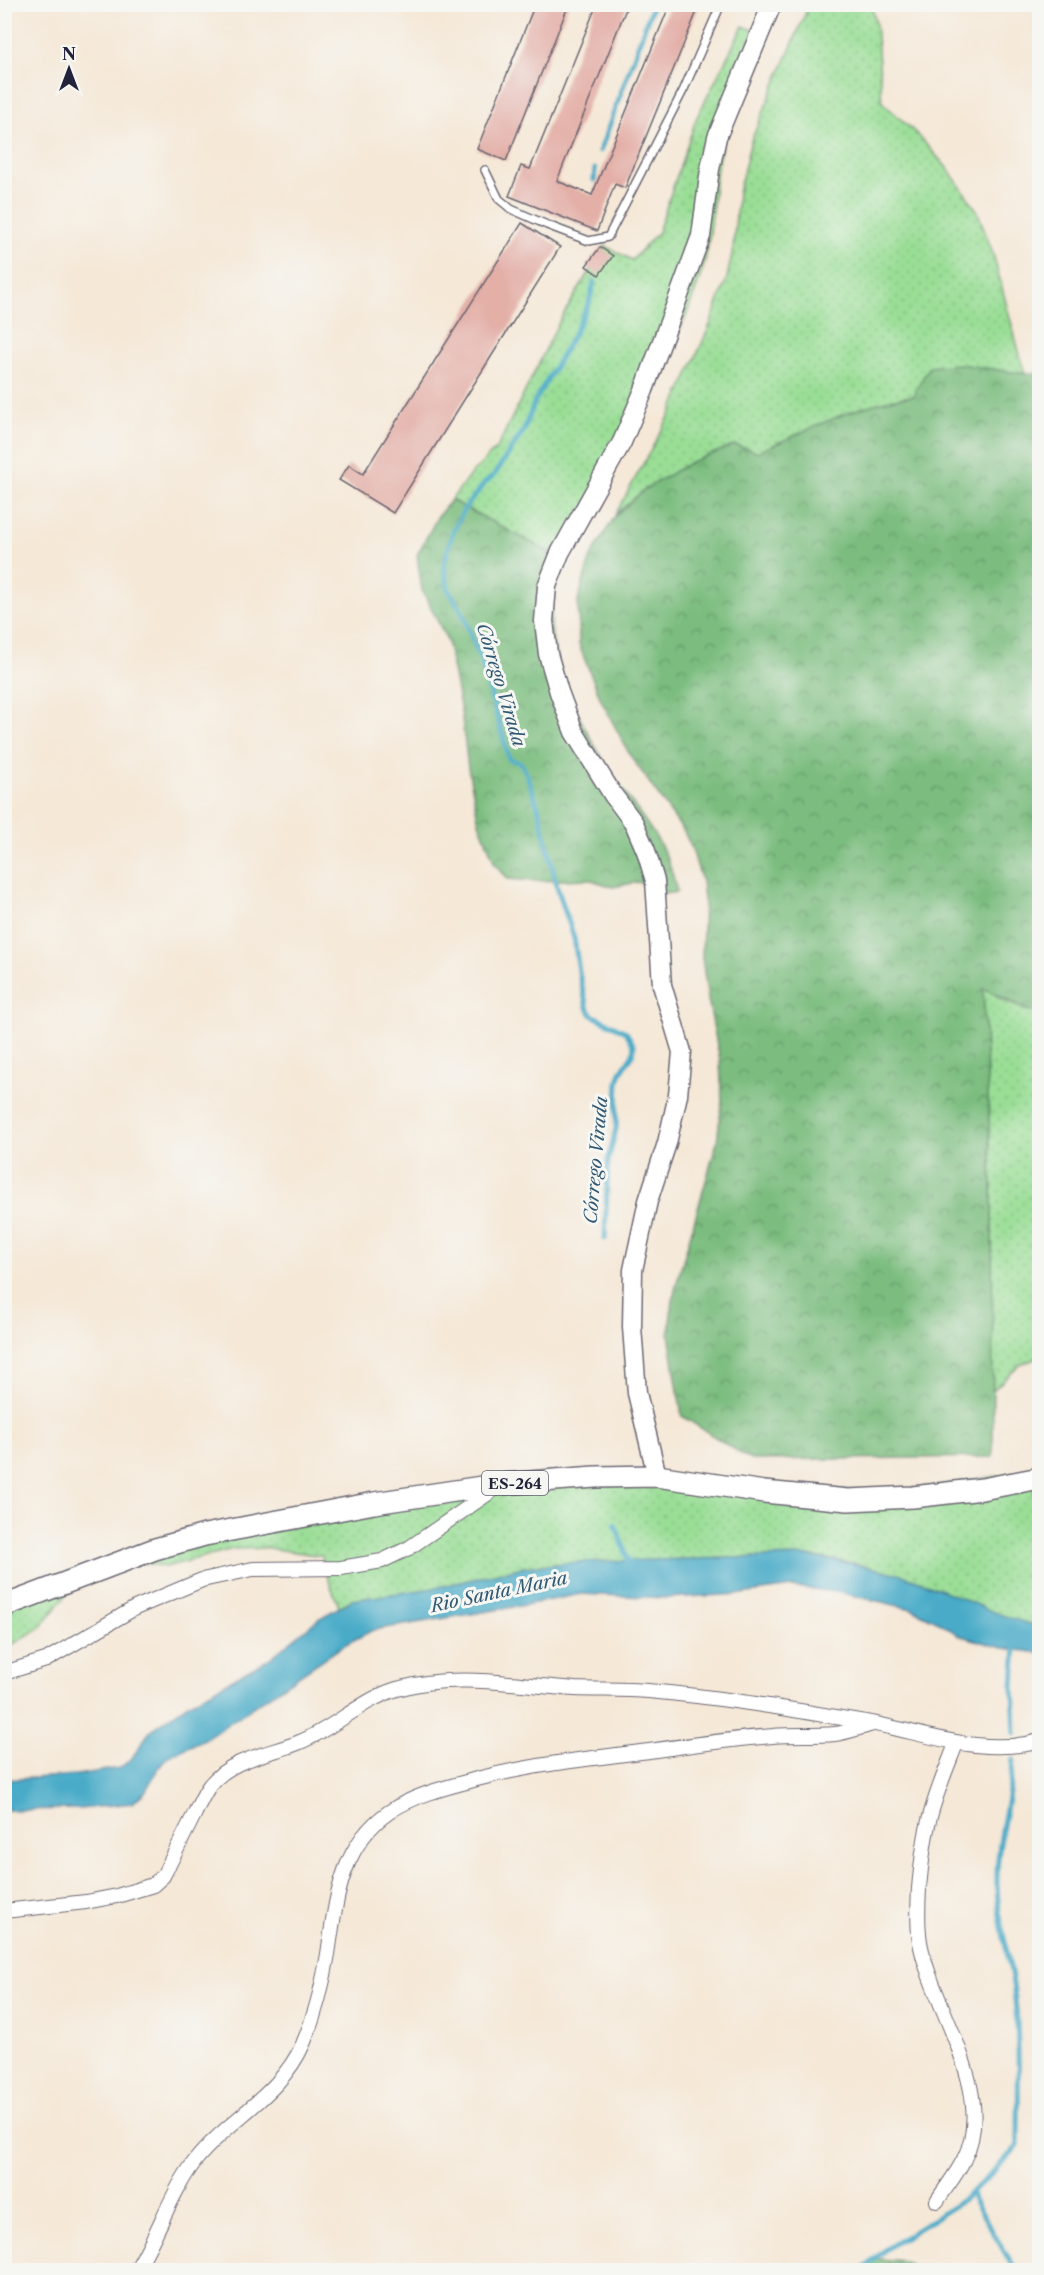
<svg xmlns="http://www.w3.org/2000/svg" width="1044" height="2275" viewBox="0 0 1044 2275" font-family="'Libre Caslon Text',serif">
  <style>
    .grass { fill: url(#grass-dots); stroke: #5e8068; stroke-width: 1.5 }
    .forest { fill: url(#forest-crowns); stroke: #4e705d; stroke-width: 1.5 }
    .water { fill: #48abc8; stroke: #356682; stroke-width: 1.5 }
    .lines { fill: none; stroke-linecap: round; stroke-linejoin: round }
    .stream { stroke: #48abc8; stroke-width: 5 }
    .building { fill: #e3afa7 }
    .lane-casing { stroke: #6c6772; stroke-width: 10 }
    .street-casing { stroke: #6c6772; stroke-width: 16 }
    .secondary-casing { stroke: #6c6772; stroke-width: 21 }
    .primary-casing { stroke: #6c6772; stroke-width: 24 }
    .lane { stroke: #fff; stroke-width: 7 }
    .street { stroke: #fff; stroke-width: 14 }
    .secondary { stroke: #fff; stroke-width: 18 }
    .primary { stroke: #fff; stroke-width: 21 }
    .labels { text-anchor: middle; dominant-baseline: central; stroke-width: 6; stroke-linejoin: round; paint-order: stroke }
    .shield { fill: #f6f6f2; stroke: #626272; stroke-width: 1.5 }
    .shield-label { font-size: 15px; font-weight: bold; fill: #22223b }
    .water-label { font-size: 18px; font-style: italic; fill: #315973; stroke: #f6f6f2 }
  </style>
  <defs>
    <pattern id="grass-dots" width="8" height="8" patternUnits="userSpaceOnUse" patternTransform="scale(1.5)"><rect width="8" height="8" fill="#9ade96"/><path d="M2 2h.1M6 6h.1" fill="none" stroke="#84be82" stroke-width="1.8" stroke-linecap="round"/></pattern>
    <pattern id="forest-crowns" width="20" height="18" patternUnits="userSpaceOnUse" patternTransform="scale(1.5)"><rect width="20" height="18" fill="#7bbd7f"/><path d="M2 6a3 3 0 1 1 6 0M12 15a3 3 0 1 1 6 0" fill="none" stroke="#649969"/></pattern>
  </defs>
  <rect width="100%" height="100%" fill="#f6f6f2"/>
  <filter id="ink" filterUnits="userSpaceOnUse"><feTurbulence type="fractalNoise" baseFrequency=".0167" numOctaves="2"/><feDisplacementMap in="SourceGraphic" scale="12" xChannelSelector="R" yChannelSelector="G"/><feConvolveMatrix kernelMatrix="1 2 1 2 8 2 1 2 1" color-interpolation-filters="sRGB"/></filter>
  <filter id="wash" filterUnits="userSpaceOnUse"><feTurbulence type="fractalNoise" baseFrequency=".008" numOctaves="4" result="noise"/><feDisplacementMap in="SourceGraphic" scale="24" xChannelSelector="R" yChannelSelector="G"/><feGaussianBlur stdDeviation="1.35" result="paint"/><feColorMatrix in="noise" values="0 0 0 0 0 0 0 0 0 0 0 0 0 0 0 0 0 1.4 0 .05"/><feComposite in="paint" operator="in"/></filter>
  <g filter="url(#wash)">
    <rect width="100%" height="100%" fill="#f5e8d7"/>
    <path class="grass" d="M809,5H871L876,23L882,102L919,136L948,169L977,210L993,254L1025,374L959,364L915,396L903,397L757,452L735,445L645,489L615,515L670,415L710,325L727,278L733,249L738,193L751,141Z
      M743,26L767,35C749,76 727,118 718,162C711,199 713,239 701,274C668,375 612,466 562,559L451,500L471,474L497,448L560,320L605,246L632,260L658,232L696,119Z
      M983,987C1000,998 1020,1012 1040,1012L1039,1357L1020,1365L991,1392L992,1188Z
      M1030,1471L1039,1520V1626L1011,1619L910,1578L854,1563L807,1556L578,1562L524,1567L435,1588L352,1600L339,1607L325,1571L322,1556L268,1548L233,1549L165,1567L132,1560L106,1566L65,1596L40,1628L5,1649V1609L97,1565L510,1484L900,1491Z"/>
    <path class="forest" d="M959,364L1026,374L1040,372L1039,1012H1032L983,988L992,1188L993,1457L751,1460L682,1416L669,1334L671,1313L675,1289L717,1142L722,1101L720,1060L708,999L702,958L704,899L702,882L692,849L684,832L630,755L601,700L579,645L578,600L591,556L615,516L645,489L691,462L735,445L757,452C808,431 860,401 915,396L916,390L929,367Z
      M451,500L562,559C556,576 552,594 551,613C548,672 592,745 625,793C650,829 668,846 677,892L663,894L639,882L613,887L588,879L536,881L508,879L495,864L479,822L468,768L461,711L447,640L422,590L417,555L438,516Z
      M878,2259L904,2261L918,2270H855Z"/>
    <path class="water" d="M807,1556C842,1562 877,1567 911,1578C954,1593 994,1616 1039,1626V1653L1003,1648L958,1635L941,1623L912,1609L838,1592L792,1587L742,1594L667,1598L581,1594L520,1606L373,1630L346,1644L207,1738L167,1757L158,1769L145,1792L132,1803L80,1809L5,1810V1780L76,1775L120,1768L132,1758L150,1731L188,1704L269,1659L318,1619L352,1600L435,1588L524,1567L578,1562Z"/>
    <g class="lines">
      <path class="stream" d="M600,151L653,4
        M594,180L595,169
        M594,282L589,303L575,332L535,401L524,430L495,474L485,483L464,509L452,534L444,565L448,589L462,612L482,664L509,759L521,763L527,775L539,810L557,887L574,938L580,978L587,1007L592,1015L626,1032L634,1046L633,1054L621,1072L618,1081L616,1129L608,1161L605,1239
        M615,1524L630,1565
        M1015,1733L1013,1686L1016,1645
        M970,2193L1015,2270
        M863,2270L886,2249L957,2204L984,2181L1018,2146C1018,2098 1020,2048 1015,1999C1011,1958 996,1919 997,1877C997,1837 1011,1799 1013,1759"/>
    </g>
    <g id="blocks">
      <path class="building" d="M535,4H569L506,161L477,149Z
        M597,4H628L557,181L592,195L670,4H700L625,188L615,184L597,231L509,196L521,166L530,169Z
        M522,223L560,247L393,513L339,480L349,465L363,474Z
        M600,247L613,256L599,275L586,266Z"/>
    </g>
  </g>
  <g filter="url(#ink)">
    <use href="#blocks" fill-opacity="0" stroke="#6c6772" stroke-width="1.5"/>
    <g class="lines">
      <defs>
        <path id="lane" d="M485,170L499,199L511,209L547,225L589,241L608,237L684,89L721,4"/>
        <path id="street" d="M4,1673L46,1660L135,1608L202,1580L253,1569L341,1568L382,1561L409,1548L496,1488
          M4,1911L86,1902L117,1896L153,1885L163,1876C174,1855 184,1835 194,1815C199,1805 203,1794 210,1785C233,1757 269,1755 300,1742C335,1728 361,1700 397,1689C456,1672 516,1685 575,1689C599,1690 624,1689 648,1691C719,1697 789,1709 859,1721C919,1730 978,1758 1040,1741
          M937,2201C946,2187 957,2174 964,2159C998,2092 932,2008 920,1942C917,1924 918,1906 919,1888C921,1867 923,1846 928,1825C934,1797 946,1770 956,1744
          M136,2270C158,2235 170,2194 195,2161C228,2119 281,2095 303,2044C315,2016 323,1984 328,1954C336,1901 340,1846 389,1812C415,1794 451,1786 481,1778C536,1764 593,1758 649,1751C690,1745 731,1739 773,1736C793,1734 814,1736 835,1734C846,1733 858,1728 870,1725"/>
        <path id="secondary" d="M657,1476L637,1393L632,1327L633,1270L648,1201L667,1143L678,1095L682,1052L662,985L655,881L646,851L634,823L613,795L574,732L559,692L548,654L544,621L547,586L560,553L622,442L644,390L701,236L710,169L717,137L772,4"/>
        <path id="primary" d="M4,1606L155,1549L205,1535L374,1503L502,1484L595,1477L657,1476L764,1492L848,1500L913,1497L982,1489L1040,1478"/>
      </defs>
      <use href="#lane" class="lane-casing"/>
      <use href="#street" class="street-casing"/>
      <use href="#secondary" class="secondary-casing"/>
      <use href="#primary" class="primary-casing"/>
      <use href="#lane" class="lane"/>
      <use href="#street" class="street"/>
      <use href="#secondary" class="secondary"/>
      <use href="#primary" class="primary"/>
    </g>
  </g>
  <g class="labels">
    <rect class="shield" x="482" y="1471" width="66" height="24" rx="4.5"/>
    <g class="shield-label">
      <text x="515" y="1483">ES-264</text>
    </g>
    <g class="water-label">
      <text transform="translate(501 685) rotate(73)">Córrego Virada</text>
      <text transform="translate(596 1160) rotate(-85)">Córrego Virada</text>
      <text transform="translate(499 1592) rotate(-12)">Rio Santa Maria</text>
    </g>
  </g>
  <rect width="1044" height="2275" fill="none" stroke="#f6f6f2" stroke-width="24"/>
  <g transform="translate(69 69)" stroke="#f6f6f2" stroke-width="4.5" paint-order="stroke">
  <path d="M0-4.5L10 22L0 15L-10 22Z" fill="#22223b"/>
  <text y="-9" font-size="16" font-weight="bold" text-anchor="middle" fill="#22223b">N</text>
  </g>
</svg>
